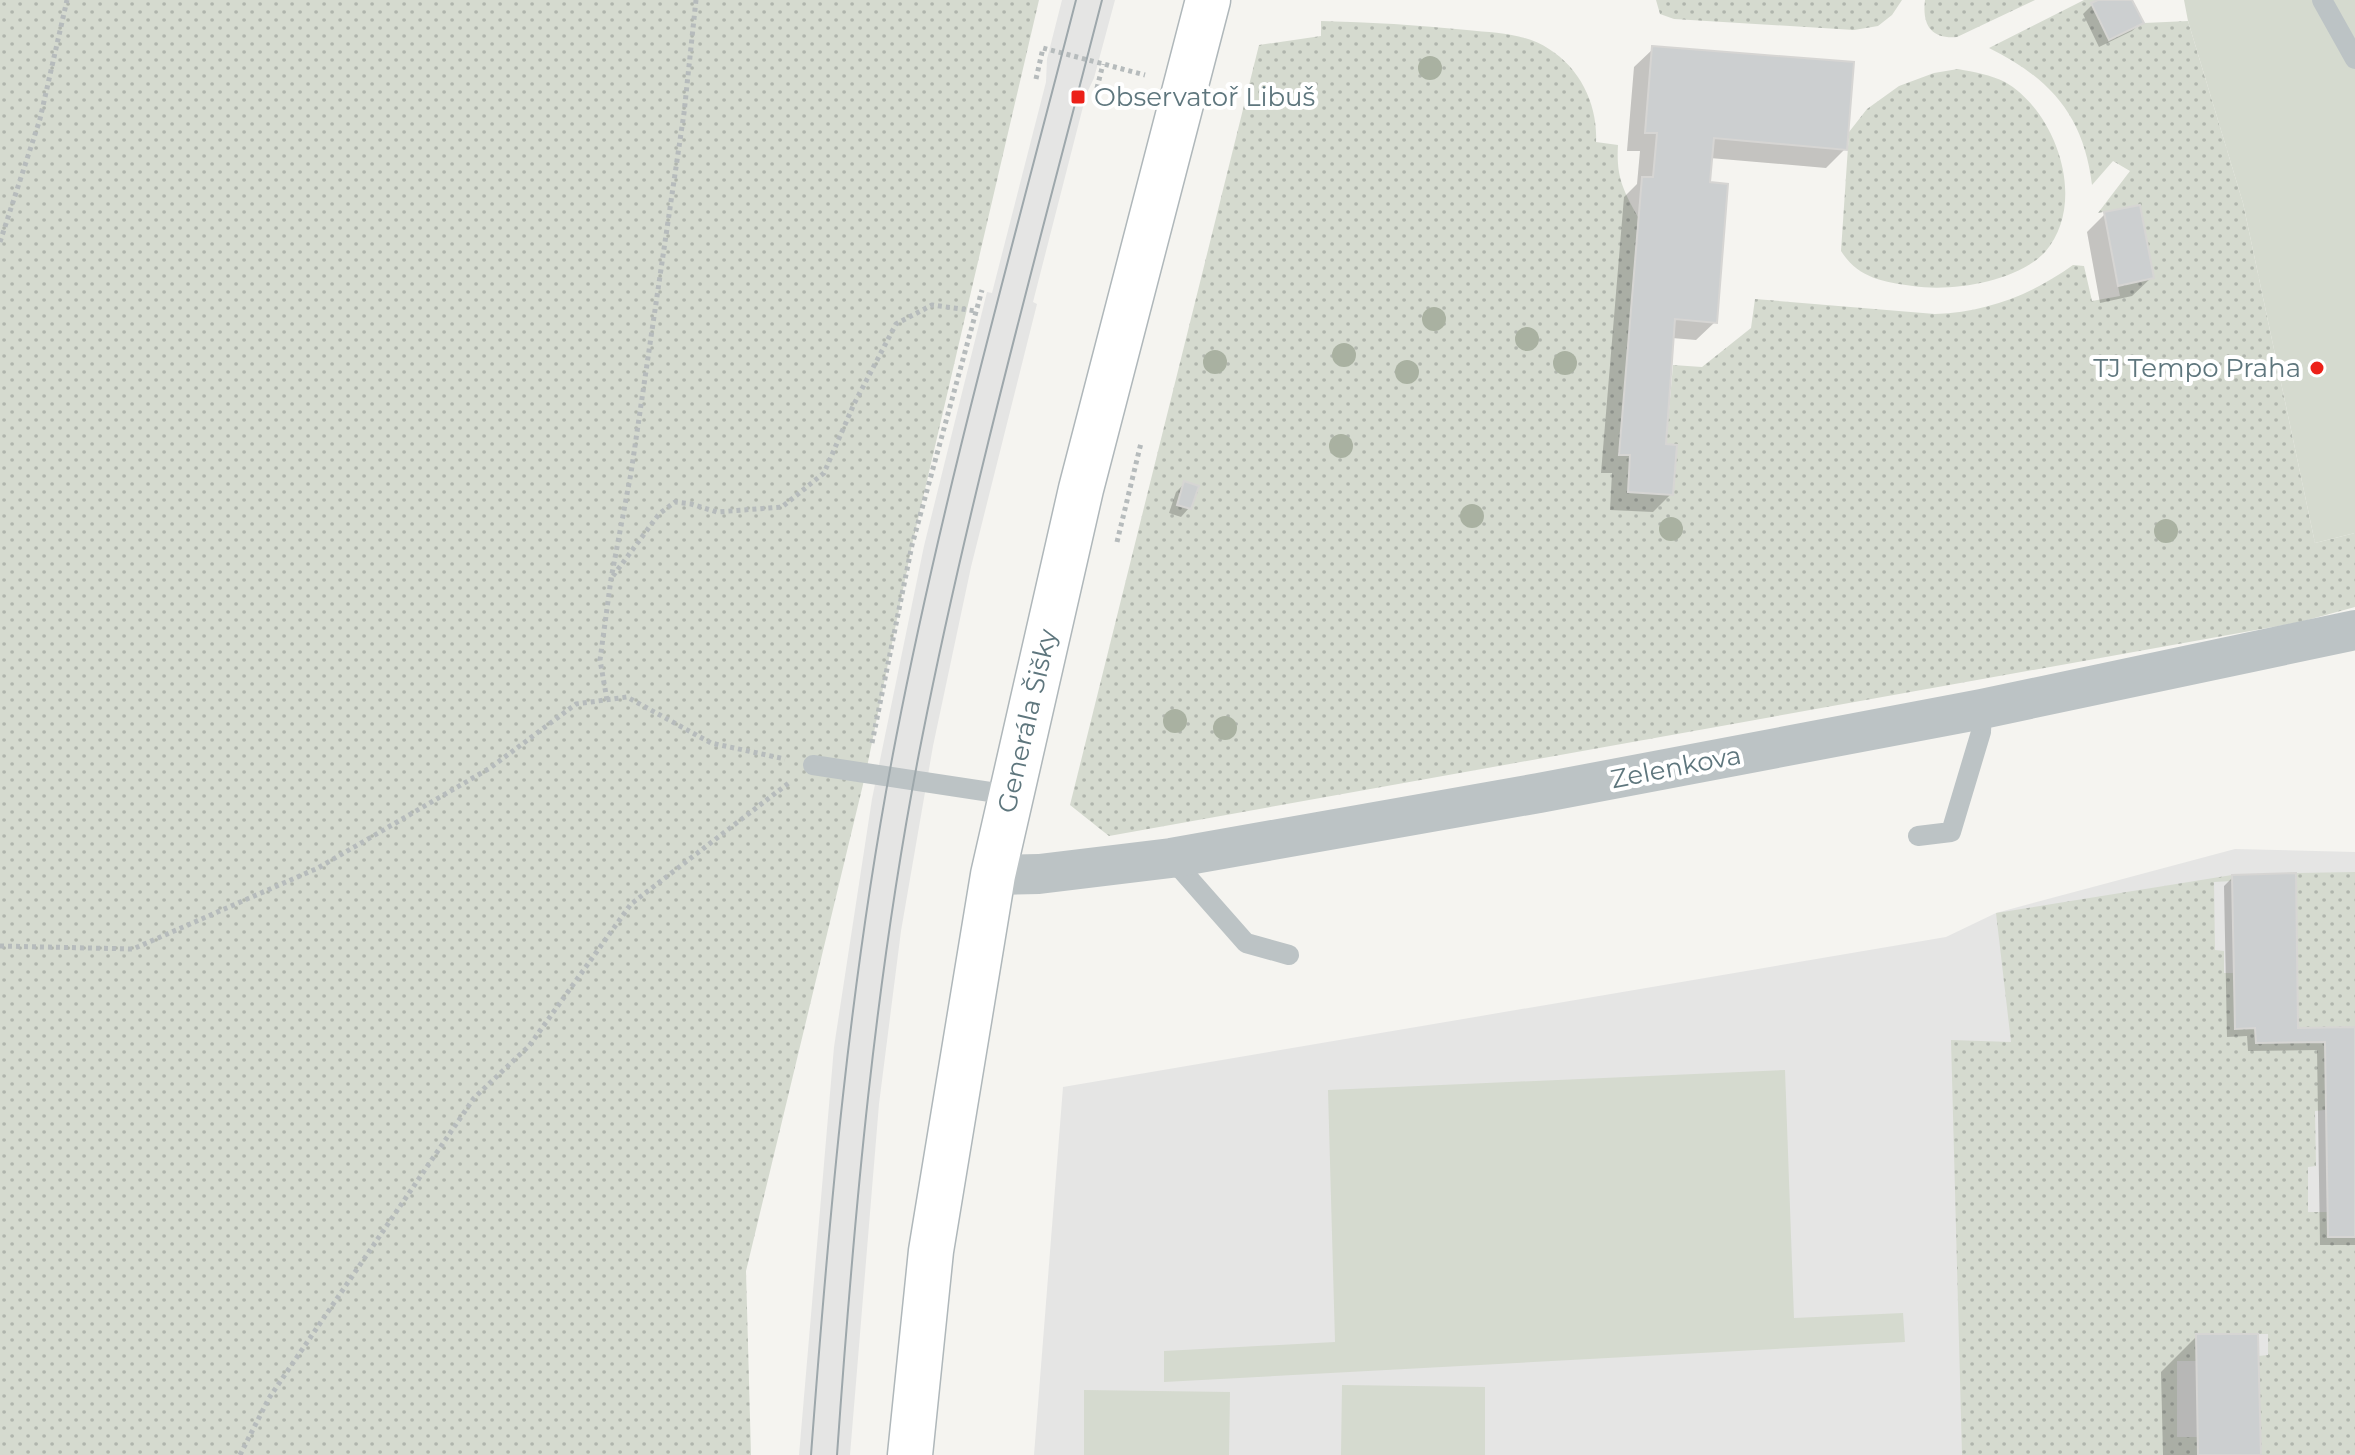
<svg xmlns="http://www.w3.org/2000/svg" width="2355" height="1455" viewBox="0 0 2355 1455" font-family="Montserrat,sans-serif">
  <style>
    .built { fill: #e5e5e4 }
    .grass { fill: url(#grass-dots) }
    .pitch { fill: #d5dacf }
    .shadow { fill: #0003 }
    .building { fill: #cccfd0; stroke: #d6d5d3; stroke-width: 2 }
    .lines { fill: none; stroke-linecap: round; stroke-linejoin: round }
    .secondary-casing { stroke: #afb7ba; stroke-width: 47 }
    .path { stroke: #b6bbbc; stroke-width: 5; stroke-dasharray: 4 4; stroke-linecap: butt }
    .lane { stroke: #bcc3c5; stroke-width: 20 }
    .street { stroke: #bcc3c5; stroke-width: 40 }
    .secondary { stroke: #fff; stroke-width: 44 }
    .tram { stroke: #9da7ab; stroke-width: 2 }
    .tree { fill: #a9b1a1 }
    .poi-dot { fill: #ec2018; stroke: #fff; stroke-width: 3 }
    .labels { text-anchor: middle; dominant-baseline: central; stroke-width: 8; stroke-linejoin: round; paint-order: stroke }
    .poi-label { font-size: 26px; fill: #5e767d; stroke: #fff; text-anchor: start }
    .street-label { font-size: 26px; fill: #5e767d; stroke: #fff }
  </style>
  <defs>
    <pattern id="grass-dots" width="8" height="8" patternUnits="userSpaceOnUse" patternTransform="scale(2)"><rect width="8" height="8" fill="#d5dacf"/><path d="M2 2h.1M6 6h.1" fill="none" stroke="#b0b5ad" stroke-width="1.8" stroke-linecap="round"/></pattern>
  </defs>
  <rect width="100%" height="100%" fill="#f5f4f0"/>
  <path class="built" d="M1062,0H1115L1094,78L1086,95L1033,302L1037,304L971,567L933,746L901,931L879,1104L850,1455H799L834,1047L872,799L924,546L987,292L992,293L1046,82L1047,59Z
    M2235,849L2355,852V1455H1034L1063,1087L1946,937L1996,913Z"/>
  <path class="grass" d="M0,0H1039L912,545L866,772L746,1271L751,1455H0Z
    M1656,0H1902L1892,15L1878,26L1854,30L1674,19L1660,14Z
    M1925,0H2035L1957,37C1931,39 1922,25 1925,0Z
    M2084,0H2098L2091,4L2109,40L2144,23L2188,21L2243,203L2315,543L2355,533V607L2300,622L1109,836L1070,805L1259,45L1321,36V21C1370,22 1418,25 1467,30C1495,33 1525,33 1549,49C1581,69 1598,106 1596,142L1618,145C1616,177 1623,190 1638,217L1619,454L1630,455L1628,492L1673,495L1677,446L1666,444L1673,365L1702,367L1751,328L1755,299L1935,314C1987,312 2031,295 2073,265L2084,266L2092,301L2120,296L2118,286L2152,278L2140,205L2098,213L2130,171L2113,161L2092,185C2084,116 2050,78 1989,48Z
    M1958,69C1974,72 1991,75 2005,82C2057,112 2088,203 2045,252C2017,282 1952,292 1913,286C1883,282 1858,278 1841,251L1849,132L1867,109L1899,86L1934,73Z
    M2355,872V1027L2298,1028L2296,873Z
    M2232,875V881L2214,882L2215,950L2224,951V973H2235V1028H2255L2256,1043L2325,1042V1110L2315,1111L2316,1166L2308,1167V1212H2328L2329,1237H2355V1455H2261L2258,1356L2268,1355V1334H2196L2197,1361H2177V1437H2198V1455H1962L1951,1040L2011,1042L1996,913Z"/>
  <path class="pitch" d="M2184,0H2355V533L2315,543L2243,203L2188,21Z
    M1785,1070L1794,1318L1903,1313L1905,1342L1164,1382V1351L1335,1342L1328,1090Z
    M1342,1385L1485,1387V1455H1341Z
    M1084,1390L1230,1392L1229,1455H1084Z"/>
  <path class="shadow" d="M2103,0H2130L2141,23L2132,31L2099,47L2083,14L2092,5Z
    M1653,49L1845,149L1826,168L1710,158L1708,184L1715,322L1696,340L1672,338L1664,446L1671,494L1653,512L1610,510L1612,473H1601L1624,197L1637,184L1640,151H1627L1634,67Z
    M2105,214L2151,278L2132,296L2100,303L2087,232Z
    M1185,483L1189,508L1181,517L1169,513L1176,492Z
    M2233,877L2296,1030L2355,1029V1245H2320L2317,1050L2248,1051L2247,1036L2227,1037L2224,886Z
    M2197,1336L2259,1455H2163L2161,1372Z"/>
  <path class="building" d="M2098,0H2132L2144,23L2109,40L2091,3Z
    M1652,46L1854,62L1847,150L1714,138L1710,182L1728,184L1717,323L1675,319L1666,444L1677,445L1673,495L1628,492L1630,455H1619L1642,177H1653L1657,133H1645Z
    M2140,205L2154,278L2118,286L2104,212Z
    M1184,481L1199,486L1191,509L1177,505Z
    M2296,873L2298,1028L2355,1027V1237H2328L2325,1042L2256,1043L2255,1028L2235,1029L2232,875Z
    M2196,1334H2258L2261,1455H2198Z"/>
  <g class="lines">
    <defs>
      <path id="secondary" d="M910,1455L931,1251L993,875L1081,489L1208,0"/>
    </defs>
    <use href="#secondary" class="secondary-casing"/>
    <path class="path" d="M1036,79L1043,48L1145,75
      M1095,96L1103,64
      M0,242L40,119L67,0
      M1117,542L1141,443
      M613,576L659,514L675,502L691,504L717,512L782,507L824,473L854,404L896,324L932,305L976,311
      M607,700L600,660L611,579L631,473L684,113L696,0
      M872,743L912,545L982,290
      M0,946L133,949L318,868L490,768L576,704L627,697L711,743L785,759
      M240,1455L269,1398L474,1098L529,1046L631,904L790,782"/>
    <path class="lane" d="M2322,0L2355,59
      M813,765L1010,795
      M1918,836L1951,832L1981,732L1982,709
      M1171,858L1246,943L1289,955"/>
    <path class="street" d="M993,875L1039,874L1171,858L1539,793L1982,709L2355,630"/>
    <use href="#secondary" class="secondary"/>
    <path class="tram" d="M811,1455C829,1215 850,975 896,738C944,490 1013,245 1076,0
      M837,1455C854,1215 875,975 922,738C971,490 1039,245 1102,0"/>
  </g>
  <g class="tree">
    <circle cx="1430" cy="68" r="12"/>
    <circle cx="1434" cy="319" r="12"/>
    <circle cx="1527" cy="339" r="12"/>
    <circle cx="1344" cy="355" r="12"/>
    <circle cx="1215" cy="362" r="12"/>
    <circle cx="1565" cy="363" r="12"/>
    <circle cx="1407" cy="372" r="12"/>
    <circle cx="1341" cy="446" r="12"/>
    <circle cx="1472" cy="516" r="12"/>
    <circle cx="1671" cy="529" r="12"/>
    <circle cx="2166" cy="531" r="12"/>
    <circle cx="1175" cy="721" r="12"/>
    <circle cx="1225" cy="728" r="12"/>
  </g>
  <g class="poi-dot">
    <rect x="1070" y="89" width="16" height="16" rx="4"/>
    <circle cx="2317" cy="368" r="8"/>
  </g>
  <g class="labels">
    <g class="poi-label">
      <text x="1094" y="97">Observatoř Libuš</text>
      <text x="2301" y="368" text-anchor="end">TJ Tempo Praha</text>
    </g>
    <g class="street-label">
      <text transform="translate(1027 721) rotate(-77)">Generála Šišky</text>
      <text transform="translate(1676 767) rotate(-11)">Zelenkova</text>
    </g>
  </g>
</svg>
